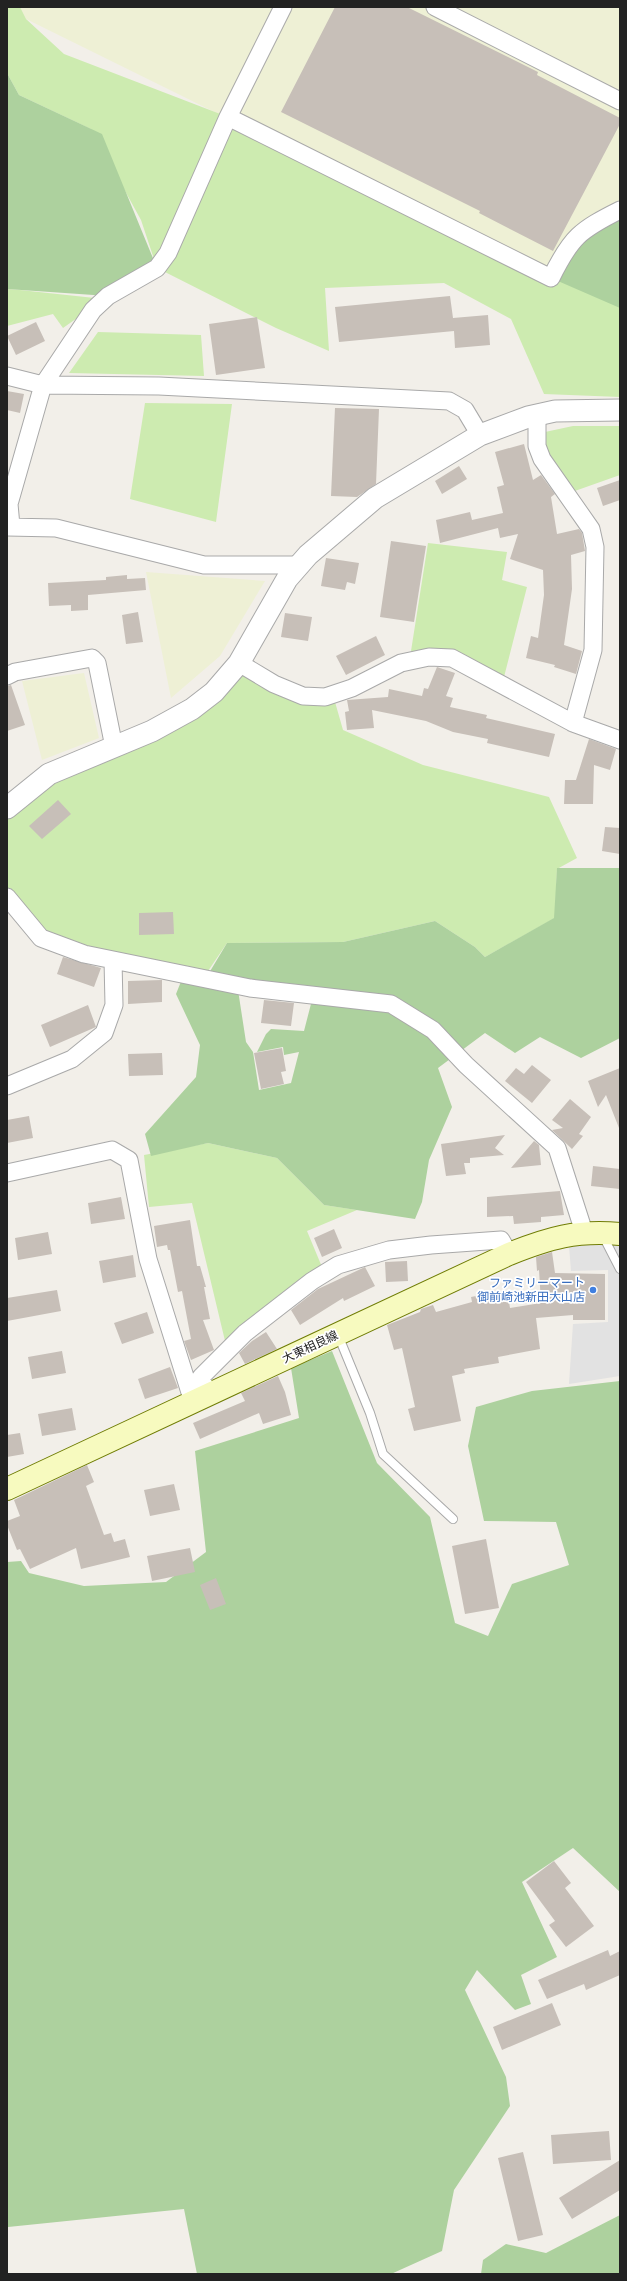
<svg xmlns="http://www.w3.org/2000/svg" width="627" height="2281" viewBox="0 0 627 2281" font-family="'Roboto Condensed','Noto Sans JP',sans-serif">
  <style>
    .farmland { fill: #eef0d5 }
    .grass { fill: #cdebb0 }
    .forest { fill: #add19e }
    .parking { fill: #e2e2e2 }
    .building { fill: #c7bfb8 }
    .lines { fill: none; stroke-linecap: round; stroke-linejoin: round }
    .service-casing { stroke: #a9a9a9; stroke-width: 10 }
    .minor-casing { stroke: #a9a9a9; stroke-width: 19 }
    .tertiary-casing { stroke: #a9a9a9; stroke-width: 23 }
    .secondary-casing { stroke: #707d05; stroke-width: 24 }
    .service { stroke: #fff; stroke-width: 8 }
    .minor { stroke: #fff; stroke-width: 17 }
    .tertiary { stroke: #fff; stroke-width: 21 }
    .secondary { stroke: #f7fabf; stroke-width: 22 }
    .shop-dot { fill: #3f7fe0; stroke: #fff; stroke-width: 1.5 }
    .labels { text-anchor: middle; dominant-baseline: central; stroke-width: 3.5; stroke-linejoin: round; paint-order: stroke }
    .shop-label { font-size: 12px; fill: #366cbe; stroke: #fff; text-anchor: end }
    .street-label { font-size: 12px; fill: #222; stroke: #fff }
  </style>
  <rect width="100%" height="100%" fill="#f2efe9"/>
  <path class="farmland" d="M11,7H620V210L551,278L14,13Z
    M146,572L265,581L220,656L171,698Z
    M84,673L99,738L42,760L22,681Z"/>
  <path class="grass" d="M7,7H20L26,19L64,54L228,117L545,275L620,300V397L544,394L511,319L444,283L325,288L329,351L276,328L157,268L141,220L91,129L19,95L7,73Z
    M7,289L20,290L104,299L63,328L53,314L7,326Z
    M98,332L201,335L204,376L69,373Z
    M145,403L232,404L216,522L130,499Z
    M573,426H620V475L572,492L543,451L545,432Z
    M428,543L507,552L502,580L527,587L504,677L442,652L411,651Z
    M240,663L299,696L333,695L343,730L423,765L549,797L577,858L557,869L555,918L485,957L475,947L435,921L343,942L227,943L206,974L41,938L7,893V816L49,774L208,697Z
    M208,1143L277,1158L324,1205L357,1210L307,1231L322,1267L226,1345L192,1203L149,1207L144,1155Z"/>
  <path class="forest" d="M7,73L19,95L102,134L157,268L108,296L7,289Z
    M620,210V308L551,278L586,227Z
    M557,868H620V1038L581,1058L540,1037L515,1053L485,1033L438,1068L452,1107L429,1160L422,1202L415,1219L324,1205L277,1158L208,1143L151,1156L145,1134L196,1077L200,1045L176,994L182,979L238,990L246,1042L253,1052L259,1090L291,1083L299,1052L284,1055L283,1047L257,1052L266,1034L271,1029L304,1031L312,1000L206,978L227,943L343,942L435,921L475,947L485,957L554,918Z
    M332,1351L377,1463L430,1517L455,1623L488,1636L512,1584L569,1565L556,1522L484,1521L468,1446L476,1407L532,1391L620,1381V1892L573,1848L522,1882L557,1957L521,1975L531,2004L515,2010L477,1970L465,1990L506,2077L510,2106L454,2190L442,2251L391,2274H197L184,2209L8,2227L7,1562L21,1561L29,1573L84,1586L166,1582L206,1552L195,1451L299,1418L291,1368Z
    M620,2215V2274H481L483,2260L506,2244L546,2253Z"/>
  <path class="parking" d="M618,1239L620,1241V1376L569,1384L573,1324L608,1322V1270L571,1271L569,1246Z"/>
  <path class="building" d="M335,7H407L538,72L537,75L620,118V124L553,251L479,213L480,211L281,112Z
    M450,296L453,318L488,315L490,345L455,348L454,331L339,342L335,307Z
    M257,317L265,368L216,375L209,324Z
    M36,322L45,341L16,355L7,336Z
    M7,391L24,394L20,413L7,410Z
    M335,408L379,409L376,484L357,497L331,496Z
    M524,444L533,480L541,475L555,494L551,497L557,534L579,529L582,533L585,551L571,555L572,589L564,645L582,651L576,674L554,667L555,665L526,658L531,636L538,638L544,595L543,570L510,559L518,534L500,538L498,528L440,543L436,520L470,512L472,520L503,513L497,487L504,485L495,452Z
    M459,466L467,479L442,494L435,481Z
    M620,480V500L603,506L597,488Z
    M391,541L426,546L414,622L380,617Z
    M326,558L359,563L355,584L347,582L345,590L321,586Z
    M127,575V579L145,578L146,590L88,595V610L71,611V605L49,606L48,583L106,580V577Z
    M138,612L143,642L126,644L122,615Z
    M285,613L312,617L308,641L281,637Z
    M376,636L385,655L346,675L336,656Z
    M437,667L455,673L446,696L453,698L450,707L487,715L486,718L555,734L549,757L487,743L488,739L453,732L426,721L372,710L374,728L347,730L345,712L349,711L347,700L388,697L389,689L422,696L424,688L428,689Z
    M11,685L25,725L7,731V686Z
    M589,739L616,749L610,770L594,765L593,804H564L565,780H576Z
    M58,800L71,814L42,839L29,826Z
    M605,827L620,828V854L602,851Z
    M173,912L174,934L139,935V913Z
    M63,957L101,968L94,987L57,974Z
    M162,980V1002L128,1004V981Z
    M264,1000L294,1003L291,1026L261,1023Z
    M88,1005L96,1027L50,1047L41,1025Z
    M282,1048L286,1071L281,1072L284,1084L261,1089L254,1053Z
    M162,1053L163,1075L129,1076L128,1054Z
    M532,1065L551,1080L532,1103L505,1081L516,1068L524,1074Z
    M620,1068V1128H619L606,1095L598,1107L588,1081Z
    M570,1099L591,1117L579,1134L583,1136L572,1149L552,1130L563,1128L552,1120Z
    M29,1116L33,1138L7,1143V1120Z
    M505,1135L495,1148L504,1155L470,1158V1163H464L466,1174L446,1176L441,1144Z
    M534,1141L539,1145L541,1165L511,1168Z
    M593,1166L620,1169V1189L591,1186Z
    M560,1191L564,1215L541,1217V1222L514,1224L513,1216L487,1217V1197Z
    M121,1197L125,1219L91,1224L88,1203Z
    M190,1220L197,1266H200L206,1287H204L210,1319L203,1320L214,1350L191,1360L184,1341L191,1339L182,1291L178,1292L170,1250H168L167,1245L157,1247L154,1226Z
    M334,1229L342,1248L322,1257L314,1238Z
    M48,1232L52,1254L18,1260L15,1238Z
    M552,1252L555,1273L605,1274V1320H573V1315L536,1318L540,1349L498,1357L499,1363L464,1369L465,1373L452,1376L461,1421L414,1431L408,1409L415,1407L402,1348L394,1350L387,1325L420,1312L421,1309L433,1305L436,1312L472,1302L471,1297L507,1290L510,1308L541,1303L539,1270L537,1271L536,1257Z
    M133,1255L136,1277L103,1283L99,1261Z
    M407,1261L408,1281L386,1282L385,1262Z
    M365,1267L375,1286L344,1301L343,1298L300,1325L291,1310L318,1289Z
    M57,1290L61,1311L7,1321V1298Z
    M147,1312L154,1333L122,1344L114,1323Z
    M266,1332L277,1349L245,1364L239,1353L252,1341Z
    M62,1351L66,1373L32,1379L28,1357Z
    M170,1367L178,1388L145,1399L138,1379Z
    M278,1376L285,1392L291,1415L263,1424L259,1413L200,1439L193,1423L245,1401L241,1393Z
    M72,1408L76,1430L42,1436L38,1414Z
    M20,1433L24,1454L7,1457V1435Z
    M87,1465L94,1482L86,1486L104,1535L111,1533L114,1542L125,1539L130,1557L81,1569L76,1548L30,1569L20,1549L17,1550L7,1525V1521L20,1516L14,1500Z
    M174,1484L180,1510L150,1516L144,1490Z
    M486,1539L499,1608L465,1614L452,1546Z
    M190,1548L195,1572L152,1581L147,1556Z
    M216,1578L226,1604L210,1610L200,1585Z
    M554,1861L571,1883L565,1888L594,1926L566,1947L549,1925L555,1921L526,1882Z
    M608,1950L610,1956L620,1951V1975L586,1990L584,1984L547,1999L538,1980Z
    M552,2003L561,2025L502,2050L493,2027Z
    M609,2131L611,2160L553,2164L551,2135Z
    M523,2152L543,2235L518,2241L498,2158Z
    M620,2160V2190L572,2219L559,2198Z"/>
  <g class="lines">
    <defs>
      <path id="service" d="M603,1236L620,1269
        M338,1335L370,1413L383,1454L453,1519"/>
      <path id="minor" d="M435,7L620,101
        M228,117L551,278C571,237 580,230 620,210
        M7,376L43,385L159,386L449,401L465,410L480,435
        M537,415V446L542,459L591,529L595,547L593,650L573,723
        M11,526L9,504L43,385L93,310L108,296L157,268L168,253L228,117L283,7
        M7,527L56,528L204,565H299
        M239,663L274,684L303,696L325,697L352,688L401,663L429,657L452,658L573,723L620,740
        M7,676L15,672L92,658L97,663L114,747
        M7,897L41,938L84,954L250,988L391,1004L433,1030L466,1065L557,1148L584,1232
        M7,1086L72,1059L104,1033L114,1005L113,960
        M7,1173L112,1150L129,1160L148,1259L193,1402
        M208,1395L201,1377L245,1333L312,1281L338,1265L389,1250L431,1245L501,1240L509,1254"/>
      <path id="tertiary" d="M7,808L49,774L152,731L192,709L214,692L239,663L287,579L308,555L375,498L480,435L528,417L555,411L620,410"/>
      <path id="secondary" d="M7,1489L509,1254C549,1238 576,1230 620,1234"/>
    </defs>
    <use href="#service" class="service-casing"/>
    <use href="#minor" class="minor-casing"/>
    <use href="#tertiary" class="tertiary-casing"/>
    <use href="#secondary" class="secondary-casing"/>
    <use href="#service" class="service"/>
    <use href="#minor" class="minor"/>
    <use href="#tertiary" class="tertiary"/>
    <use href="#secondary" class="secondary"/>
  </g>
  <circle class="shop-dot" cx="593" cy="1290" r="4"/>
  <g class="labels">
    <g class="shop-label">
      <text x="585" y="1283">ファミリーマート<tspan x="585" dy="14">御前崎池新田大山店</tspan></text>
    </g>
    <g class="street-label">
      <text transform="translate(310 1347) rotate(-25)">大東相良線</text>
    </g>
  </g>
  <rect width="627" height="2281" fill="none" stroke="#222222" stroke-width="16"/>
</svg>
